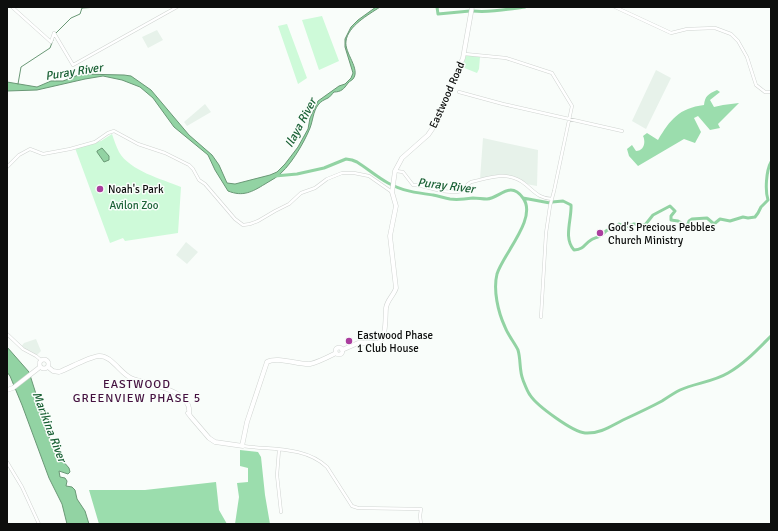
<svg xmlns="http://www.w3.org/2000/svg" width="778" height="531" viewBox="0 0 778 531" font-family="Signika,sans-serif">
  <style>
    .built { fill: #e7f2ea }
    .green { fill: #cefad9 }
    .forest { fill: #9bddad }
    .water { fill: #92d3a3; stroke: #6a9876 }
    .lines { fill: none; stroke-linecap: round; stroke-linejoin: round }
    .stream { stroke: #6a9876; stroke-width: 1 }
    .river { stroke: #92d3a3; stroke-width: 3 }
    .minor-casing { stroke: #d0d4d1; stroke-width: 3.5 }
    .major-casing { stroke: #d0d4d1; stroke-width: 5 }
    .minor { stroke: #fff; stroke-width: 2.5 }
    .major { stroke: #fff; stroke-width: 4 }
    .poi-dot { fill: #aa3e9e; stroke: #f9fdfa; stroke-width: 1.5 }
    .labels { text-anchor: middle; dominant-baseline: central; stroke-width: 3; stroke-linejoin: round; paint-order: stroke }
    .street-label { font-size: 11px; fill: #0d0e0d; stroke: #f9fdfa }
    .poi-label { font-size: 11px; fill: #0d0e0d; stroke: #f9fdfa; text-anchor: start }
    .park-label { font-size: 11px; fill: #1c6237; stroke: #f9fdfa }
    .water-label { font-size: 12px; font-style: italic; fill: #196034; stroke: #f9fdfa }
    .neighbourhood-label { font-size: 12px; letter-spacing: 1px; fill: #44113f; stroke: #f9fdfa }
  </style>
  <rect width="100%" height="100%" fill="#f9fdfa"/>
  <path class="built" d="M157,30L163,40L148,48L142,37Z
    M656,70L671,78L646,129L632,121Z
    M205,104L211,112L187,126L184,122Z
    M483,138L538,150L537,186L526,184L516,177L501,174L480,179Z
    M186,242L198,252L187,264L176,255Z
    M36,339L41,351L37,355L21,347L24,343Z"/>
  <path class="green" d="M322,16L339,61L319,70L302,20Z
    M287,24L307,78L298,84L278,26Z
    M466,55L480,57L479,69L477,73L462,67Z
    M112,134C114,140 116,146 119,152C130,171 162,179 181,187L178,233L125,241L123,238L110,243L75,148L101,141Z"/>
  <path class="forest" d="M717,90L720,92L710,100L714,107L723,105L739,103L718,124L720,128L710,130L698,116L694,118L701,132L695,143L684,139L638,166L629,156L627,149L632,145L636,151C644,151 646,142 643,136L647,133L658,140C670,120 679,108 704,105C705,96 708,94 717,90Z
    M240,450L258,452L261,457L265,495L270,524H235L239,497L237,483L248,482V468L240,466Z
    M216,482L219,510L227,524H99L89,490H145Z"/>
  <path class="water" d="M376,7H380C368,15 348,26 346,41C344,53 361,69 353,79C352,80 350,81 348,83C344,89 341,92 334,92C332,94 330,97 328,98C324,100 321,101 318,105C313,112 313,120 310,128C304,143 289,169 275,178C272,180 268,182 265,184C252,192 243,197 228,191L215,170L208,155L174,127L153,98L140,87L122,80L103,76L85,79L37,90L7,91V82L37,87L51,81H63L81,74L124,75L131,76L151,90L189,135L212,155L219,165L227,183L235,184L270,175L277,172L285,164L298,147L308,129L310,118L318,101L339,86L345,84L351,78L353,73L345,47V39L351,27L358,20Z
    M102,148L109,156V160L104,162L97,152V151Z
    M7,347L29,372L44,419L45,430L62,460L69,468L70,472L68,474L59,471L60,477L65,478L67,481L66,486L72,487L75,490L77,499L85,511L89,524H67L62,504L49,478L22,405L10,376L7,372Z"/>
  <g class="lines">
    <path class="stream" d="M55,34L71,18L80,14L82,8L99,7
      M18,84L21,67L50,48L53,40"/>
    <path class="river" d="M437,7L438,14L470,11
      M473,11C491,13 508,9 525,7
      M275,176L297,174L324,168L346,159L352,160L357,162C368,169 377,177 388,183C402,191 418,193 433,195C439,196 444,198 450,199C457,200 466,199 473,198C478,198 482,199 487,199C500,198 510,180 523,198C538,218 503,254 497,274C493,290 498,312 505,327C508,335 514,342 518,350C521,360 519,370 523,380C525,385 527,391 530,395C537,406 573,432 585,433C600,434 611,426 623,420C636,414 649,408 662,401C668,397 674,393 680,390C695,383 713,382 728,373C744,364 758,349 771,336
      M523,198L550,203
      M552,202L563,201L571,205C572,219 563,238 574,250C585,249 584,244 591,240C593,238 597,238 600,236C608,231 603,230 614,229L619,224L625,227L634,224L645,225L653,215L670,206L675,211L671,216V220L678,221L686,226H687L689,221L692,219L707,218L714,224L720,219L730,221L743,217L748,218L755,217L758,213L761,207L768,200C765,191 766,171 771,162"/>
    <defs>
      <path id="minor" d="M12,7L51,42L54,33
        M615,7L671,33L687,29L715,28L731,34L738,41L747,57L756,85L765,92H771
        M54,33L73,65L177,7
        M465,54L506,58L552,73L572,106L554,191L550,206L546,233L541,317
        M459,92L503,104L622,131
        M7,167L19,155L30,149L43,154L70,149L95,142L108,133L114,131L138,144L165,153L189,165L193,169L199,180L205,184L235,219L243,225L250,224L258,221L275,211L289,204L301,193L315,188L327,179L342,173H354L369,176L392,192
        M396,171L403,172L413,185C429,186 446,195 462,191L468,184L471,182C489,178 509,170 525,184C535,192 538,198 552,199
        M7,334L23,349L36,356L41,360
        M243,446C271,450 305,446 327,467L352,506L358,508L421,509L420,516L421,524
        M279,450L277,475L281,512
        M7,462L22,487L39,524"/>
      <path id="major" d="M335.5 351a3.5 3.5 0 1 1 7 0a3.5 3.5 0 1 1-7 0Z
        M342,350L358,343H378C387,336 385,319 386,308C387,300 394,295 396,288L390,236L396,206L392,192L395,171L402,158L428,135L437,122L463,58L472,7
        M39.5 364a4.5 4.5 0 1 1 9 0a4.5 4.5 0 1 1-9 0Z
        M48,367L53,371L59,372C70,368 88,357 99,356C111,355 121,374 131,378C147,385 193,389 189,414
        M7,390L13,388L40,367
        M188,413L191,417L209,438L215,442L243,446
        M242,446L247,422L267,362C277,356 298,365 310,364C319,362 328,357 336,353"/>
    </defs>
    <use href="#minor" class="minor-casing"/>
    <use href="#major" class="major-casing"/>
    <use href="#minor" class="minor"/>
    <use href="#major" class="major"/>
  </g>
  <g class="poi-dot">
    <circle cx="100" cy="189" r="4"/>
    <circle cx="600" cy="233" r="4"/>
    <circle cx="349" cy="341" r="4"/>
  </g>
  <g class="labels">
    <g class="street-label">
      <text transform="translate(447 95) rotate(-66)">Eastwood Road</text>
    </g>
    <g class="poi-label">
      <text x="108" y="189">Noah's Park</text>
      <text x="608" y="227">God's Precious Pebbles<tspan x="608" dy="13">Church Ministry</tspan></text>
      <text x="357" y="335">Eastwood Phase<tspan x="357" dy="13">1 Club House</tspan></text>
    </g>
    <g class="park-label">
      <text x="134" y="205">Avilon Zoo</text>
    </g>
    <g class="water-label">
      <text transform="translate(74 72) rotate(-9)">Puray River</text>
      <text transform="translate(301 123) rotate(-62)">Ilaya River</text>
      <text transform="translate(446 186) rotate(7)">Puray River</text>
      <text transform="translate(49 427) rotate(69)">Marikina River</text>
    </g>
    <g class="neighbourhood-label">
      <text x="137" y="384">EASTWOOD<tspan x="137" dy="14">GREENVIEW PHASE 5</tspan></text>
    </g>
  </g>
  <rect width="778" height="531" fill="none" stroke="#0d0e0d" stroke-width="16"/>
</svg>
